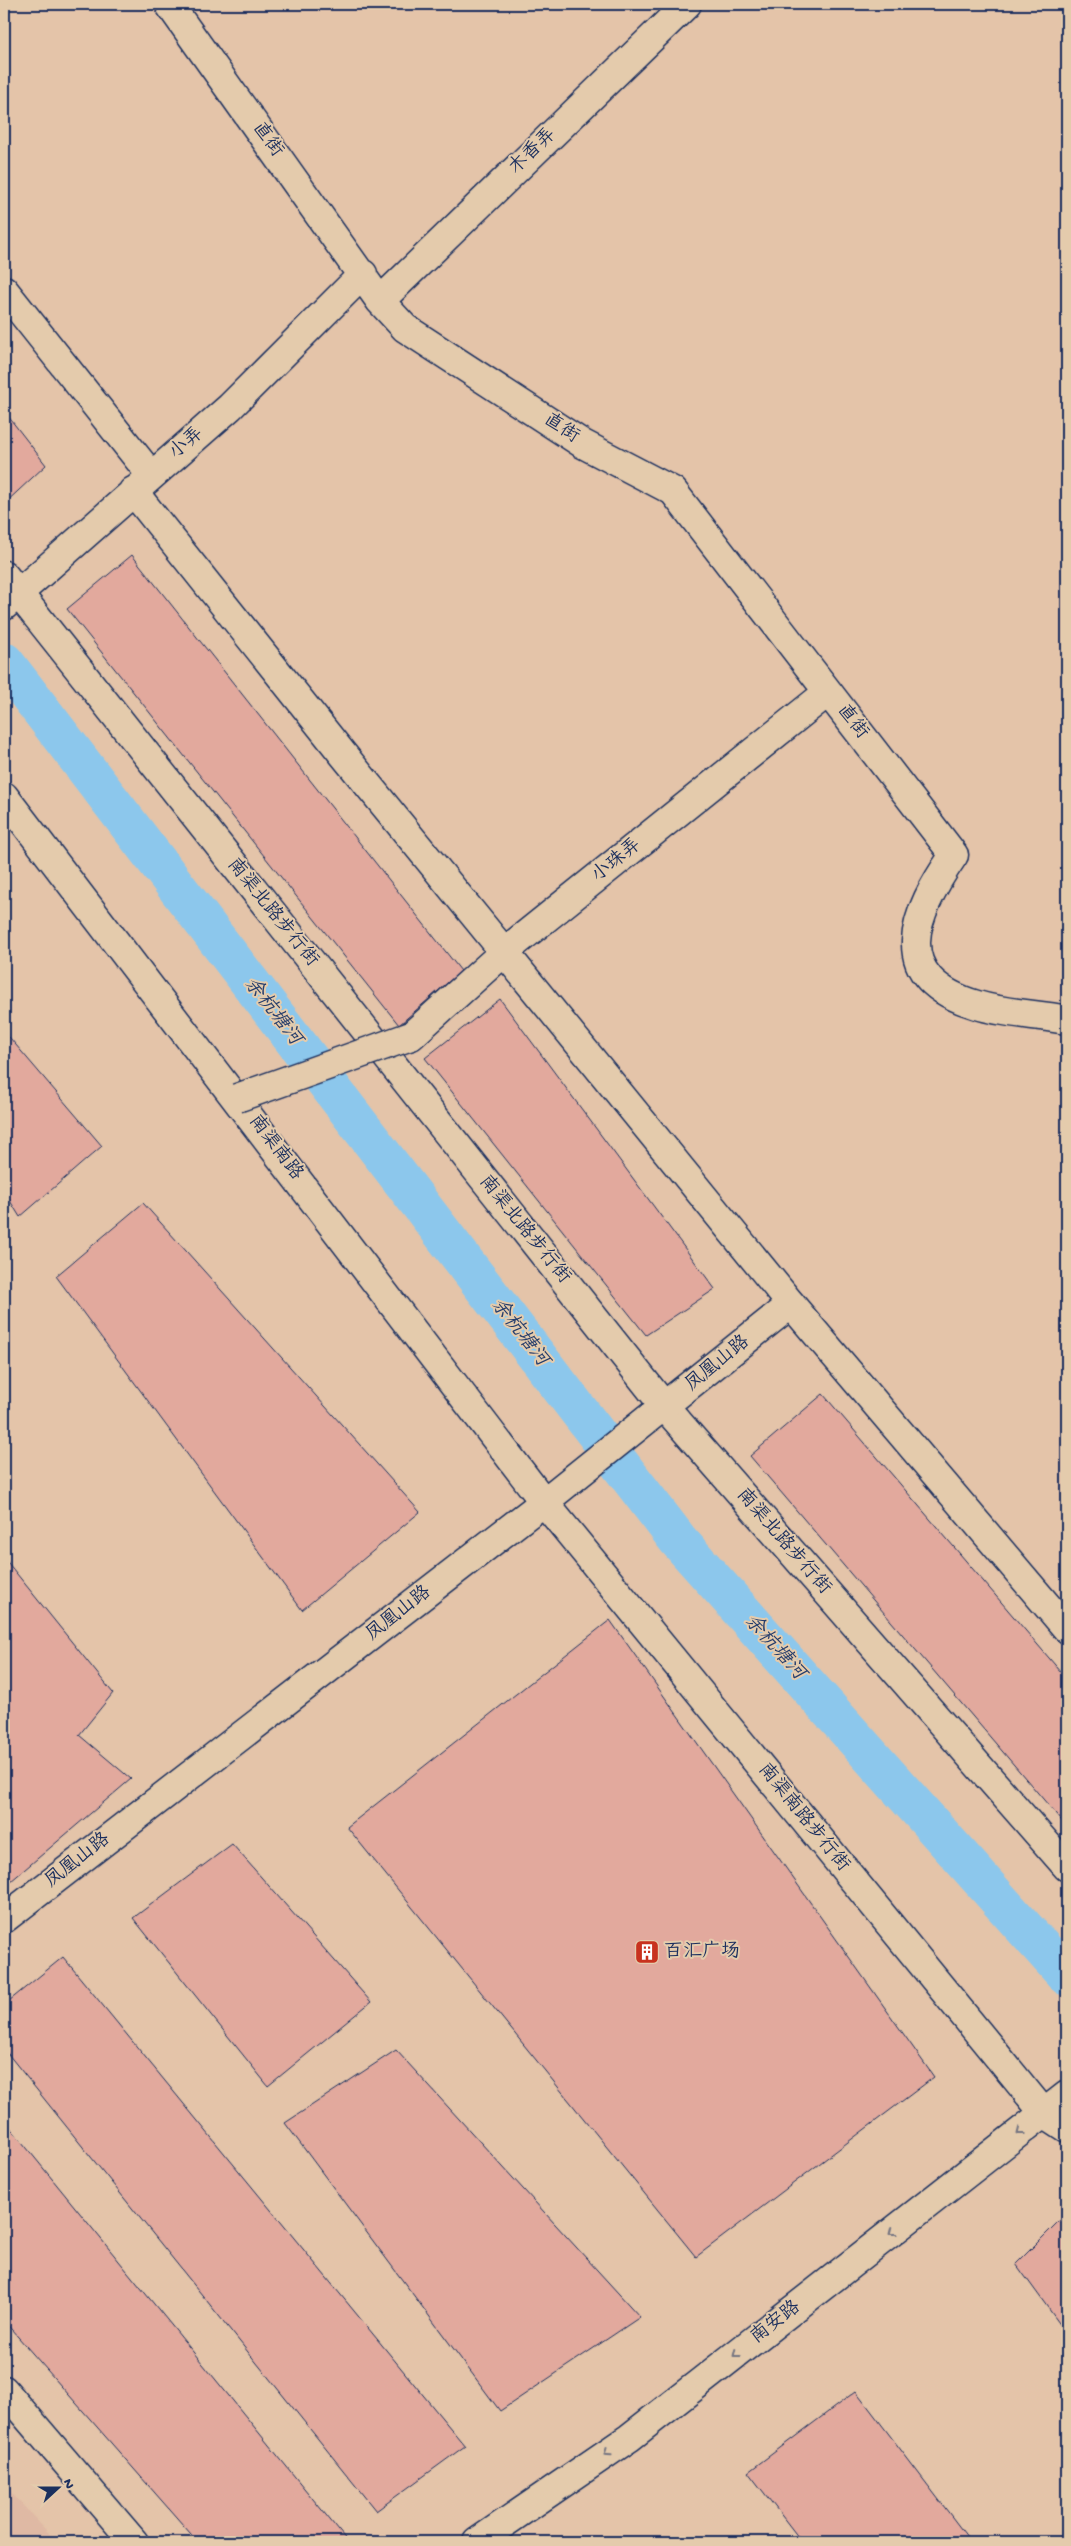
<svg xmlns="http://www.w3.org/2000/svg" width="1071" height="2546" viewBox="0 0 1071 2546" font-family="'Gochi Hand','LXGW WenKai TC',sans-serif">
  <style>
    .built { fill: #dfb9a4 }
    .lines { fill: none; stroke-linecap: round; stroke-linejoin: round }
    .canal { stroke: #8cc7ec; stroke-width: 40 }
    .building { fill: #e2a99d; stroke: #1b2f5e }
    .pedestrian-casing { stroke: #1b2f5e; stroke-width: 31 }
    .minor-casing { stroke: #1b2f5e; stroke-width: 31 }
    .tertiary-casing { stroke: #1b2f5e; stroke-width: 31 }
    .pedestrian { stroke: #e4cbac; stroke-width: 28 }
    .minor { stroke: #e4cbac; stroke-width: 28 }
    .tertiary { stroke: #e4cbac; stroke-width: 28 }
    .minor-bridge-casing { stroke: #1b2f5e; stroke-width: 31; stroke-linecap: butt }
    .minor-bridge { stroke: #e4cbac; stroke-width: 28 }
    .oneway { stroke: #757581 }
    .labels { text-anchor: middle; dominant-baseline: central; stroke-width: 4; stroke-linejoin: round; paint-order: stroke }
    .street-label { font-size: 19px; fill: #1b2f5e; stroke: #e4cbac }
    .poi-label { font-size: 19px; fill: #1b2f5e; stroke: #e4cbac; text-anchor: start }
    .water-label { font-size: 20px; font-style: italic; fill: #263e6c; stroke: #e4cbac }
  </style>
  <rect width="100%" height="100%" fill="#e4c4a9"/>
  <filter id="ink" filterUnits="userSpaceOnUse"><feTurbulence type="fractalNoise" baseFrequency=".02" numOctaves="2"/><feDisplacementMap in="SourceGraphic" scale="10" xChannelSelector="R" yChannelSelector="G"/><feConvolveMatrix kernelMatrix="1 2 1 2 8 2 1 2 1" color-interpolation-filters="sRGB"/></filter>
  <g filter="url(#ink)">
    <path class="built" d="M4,2485L57,2542H4Z"/>
    <g class="lines">
      <path class="canal" d="M4,662L678,1540L1067,1976"/>
    </g>
    <path class="building" d="M4,411L46,465L4,504Z
      M132,555L461,971L399,1025L67,609Z
      M500,999L715,1289L646,1335L425,1058Z
      M4,1031L102,1146L20,1217L4,1191Z
      M143,1203L420,1512L302,1610L56,1276Z
      M823,1394L1067,1679V1827L750,1456Z
      M4,1558L113,1693L79,1735L131,1779L4,1887Z
      M610,1620L934,2077L696,2257L347,1827Z
      M232,1844L371,2002L268,2086L133,1918Z
      M63,1957L465,2446L376,2511L4,2049V2005Z
      M396,2050L640,2317L500,2411L285,2123Z
      M4,2120L348,2542H198L4,2321Z
      M1067,2213V2334L1016,2264Z
      M856,2391L971,2542H802L748,2472Z"/>
    <g class="lines">
      <defs>
        <path id="pedestrian" d="M4,575L665,1407L1067,1867
          M544,1502L1044,2113L1067,2128"/>
        <path id="minor" d="M169,4L380,301L405,328L583,444L673,491L954,855C914,913 885,977 977,1005C1006,1014 1037,1014 1067,1020
          M4,290L151,475
          M380,301L687,4
          M133,491L342,753L791,1304L1067,1629
          M4,606L230,407L363,274
          M411,1036L504,952L828,692"/>
        <path id="tertiary" d="M4,796L544,1502
          M4,1919L544,1502L791,1304
          M4,2390L134,2542
          M477,2542L629,2438L1067,2095"/>
      </defs>
      <use href="#pedestrian" class="pedestrian-casing"/>
      <use href="#minor" class="minor-casing"/>
      <use href="#tertiary" class="tertiary-casing"/>
      <use href="#pedestrian" class="pedestrian"/>
      <use href="#minor" class="minor"/>
      <use href="#tertiary" class="tertiary"/>
      <defs>
        <path id="minor-bridge" d="M237,1098L411,1036"/>
      </defs>
      <use href="#minor-bridge" class="minor-bridge-casing"/>
      <use href="#minor-bridge" class="minor-bridge"/>
    </g>
    <defs><path id="oneway-chevron" d="M-2-3.5L2.5 0L-2 3.5" fill="none" stroke-width="1.6" stroke-linecap="round" stroke-linejoin="round" transform="scale(1.25)"/></defs>
    <g class="oneway">
      <use href="#oneway-chevron" transform="translate(1020 2132) rotate(142)"/>
      <use href="#oneway-chevron" transform="translate(892 2232) rotate(142)"/>
      <use href="#oneway-chevron" transform="translate(736 2354) rotate(142)"/>
      <use href="#oneway-chevron" transform="translate(607 2453) rotate(145)"/>
    </g>
  </g>
  <defs>
    <symbol id="building-square" viewBox="-11 -11 22 22"><rect x="-9" y="-9" width="18" height="18" rx="4" fill="#c8321e" stroke="#e4cbac"/><path d="M-4-6H4V6H1V3H-1V6H-4ZM-2.5-4.3h1.7v1.8h-1.7ZM.8-4.3h1.7v1.8H.8ZM-2.5-1h1.7V.8h-1.7ZM.8-1h1.7V.8H.8Z" fill="#fff"/></symbol>
  </defs>
  <g fill-rule="evenodd">
    <use href="#building-square" x="633" y="1938" width="28" height="28"/>
  </g>
  <g class="labels">
    <g class="street-label">
      <text transform="translate(267 140) rotate(54)">直街</text>
      <text transform="translate(533 152) rotate(-44)">木香弄</text>
      <text transform="translate(561 429) rotate(33)">直街</text>
      <text transform="translate(187 444) rotate(-41)">小弄</text>
      <text transform="translate(852 722) rotate(52)">直街</text>
      <text transform="translate(617 861) rotate(-39)">小珠弄</text>
      <text transform="translate(272 913) rotate(51)">南渠北路步行街</text>
      <text transform="translate(275 1148) rotate(53)">南渠南路</text>
      <text transform="translate(524 1230) rotate(51)">南渠北路步行街</text>
      <text transform="translate(718 1364) rotate(-39)">凤凰山路</text>
      <text transform="translate(783 1542) rotate(49)">南渠北路步行街</text>
      <text transform="translate(399 1614) rotate(-38)">凤凰山路</text>
      <text transform="translate(803 1818) rotate(51)">南渠南路步行街</text>
      <text transform="translate(78 1861) rotate(-38)">凤凰山路</text>
      <text transform="translate(776 2323) rotate(-38)">南安路</text>
    </g>
    <g class="poi-label">
      <text x="664" y="1952">百汇广场</text>
    </g>
    <g class="water-label">
      <text transform="translate(272 1012) rotate(52)">余杭塘河</text>
      <text transform="translate(519 1333) rotate(52)">余杭塘河</text>
      <text transform="translate(774 1648) rotate(48)">余杭塘河</text>
    </g>
  </g>
  <rect width="1071" height="2546" fill="none" stroke="#e4cbac" stroke-width="20"/>
  <rect x="10" y="10" width="1051" height="2526" fill="none" stroke="#1b2f5e" stroke-width="2" filter="url(#ink)"/>
  <g transform="translate(58 2488) rotate(69)" stroke="#e4cbac" stroke-width="4" paint-order="stroke">
  <path d="M0-4L9 19L0 12L-9 19Z" fill="#1b2f5e"/>
  <text y="-8" font-size="14" font-weight="bold" text-anchor="middle" fill="#1b2f5e">N</text>
  </g>
</svg>
